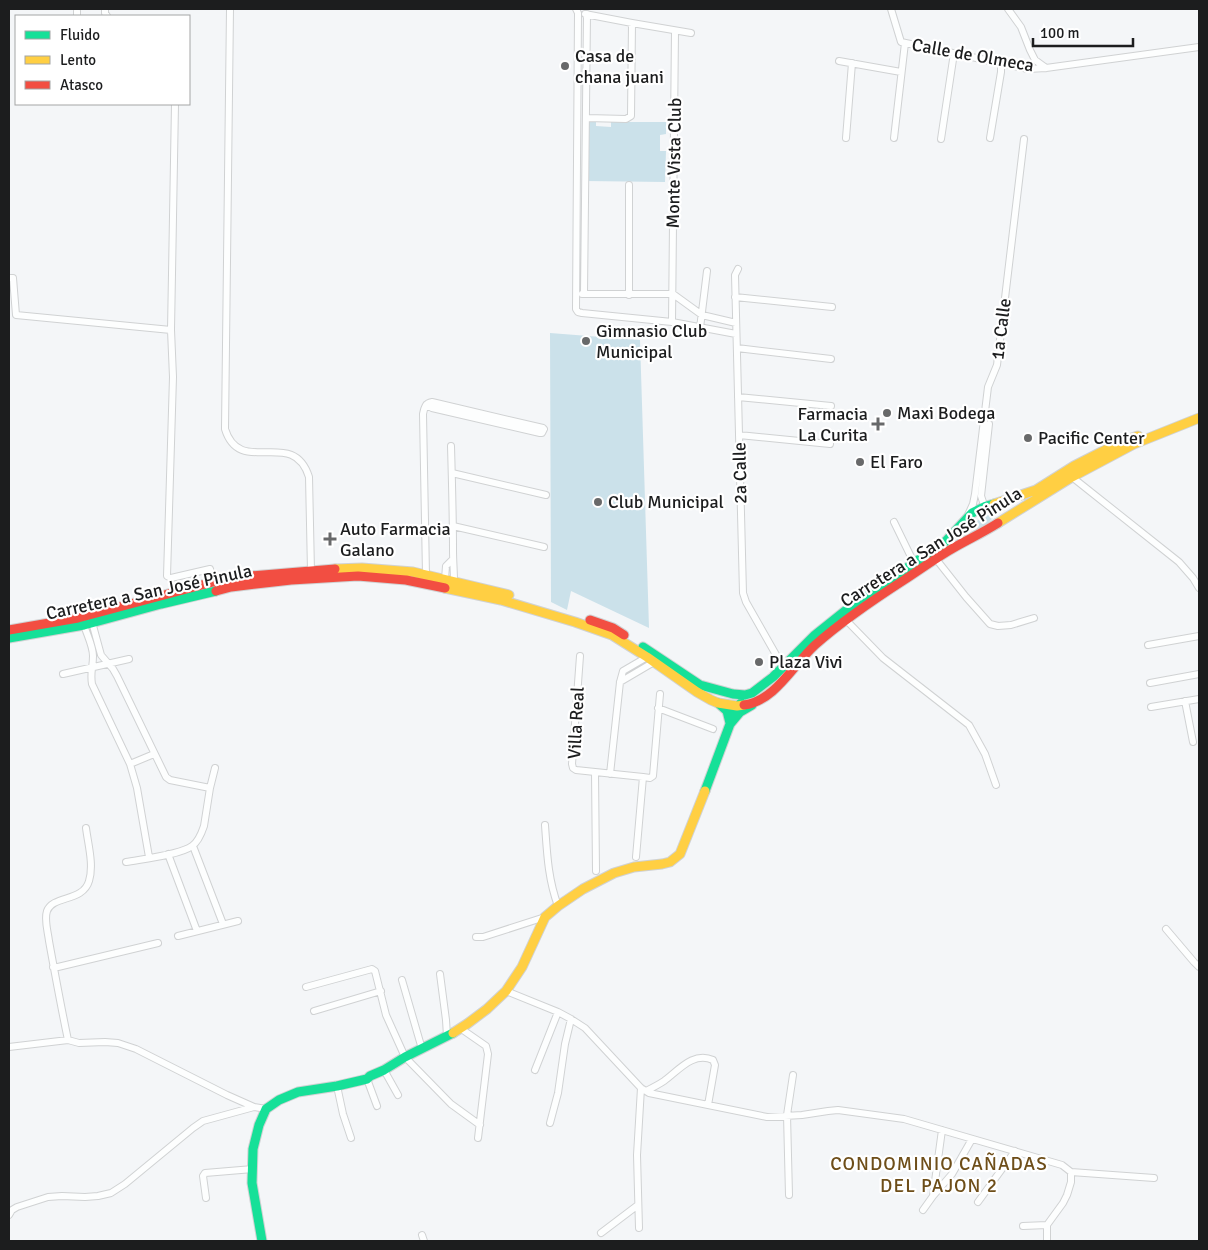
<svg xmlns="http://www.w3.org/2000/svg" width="1208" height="1250" viewBox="0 0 1208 1250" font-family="Signika,sans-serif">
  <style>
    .green { fill: #cbe1ea }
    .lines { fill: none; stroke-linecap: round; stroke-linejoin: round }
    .street-casing { stroke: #d0d2d3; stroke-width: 8 }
    .fast-casing { stroke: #d0d2d3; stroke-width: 11 }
    .slow-casing { stroke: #d0d2d3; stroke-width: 11 }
    .jam-casing { stroke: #d0d2d3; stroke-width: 11 }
    .street { stroke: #fdfefe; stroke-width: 6 }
    .fast { stroke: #16e098; stroke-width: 9 }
    .slow { stroke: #ffcf43; stroke-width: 9 }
    .jam { stroke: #f24e42; stroke-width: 9 }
    .poi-dot { fill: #68696a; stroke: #fff; stroke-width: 2 }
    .labels { text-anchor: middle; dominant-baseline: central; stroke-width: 4.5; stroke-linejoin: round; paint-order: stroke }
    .street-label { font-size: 18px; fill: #1c1d1e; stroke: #fff }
    .poi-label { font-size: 18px; fill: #1c1d1e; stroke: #fff; text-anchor: start }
    .neighbourhood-label { font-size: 19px; letter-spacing: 1px; fill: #6e4e19; stroke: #fff }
  </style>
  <rect width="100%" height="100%" fill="#f4f6f8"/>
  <path class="green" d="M586,122H596V126L611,127V122H666V134L660,135V151H666L665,182L585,181Z
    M550,333L640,340L649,628L571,591L567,610L551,602Z
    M991,514L993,518L989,522L976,531H974L972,529V525L985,515Z"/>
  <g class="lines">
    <defs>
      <path id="street" d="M105,9V13L107,16
        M230,9L225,429C240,478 293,426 309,477L311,571
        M576,9L578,13L576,309L578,312L582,313L672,322L736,334
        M891,9L901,42L1028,69L1046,68L1199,47
        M1008,9L1021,27L1030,50L1035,60L1046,68
        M585,14L632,23L691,33
        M77,16V11
        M839,61L901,72
        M175,104L171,330L173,377L167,576L171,578L210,569L213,582
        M587,118L626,119L631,116L632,23
        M846,138L852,63
        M894,138L905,43
        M990,138L1001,72V63
        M941,139L954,53
        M738,269L735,275L743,593L746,602L783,667
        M9,278H13L16,315L171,330
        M582,294H673L702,315L736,323
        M584,294L587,14
        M629,295V185
        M735,297L832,307
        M672,322L675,31
        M700,328L707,271
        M737,348L831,359
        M738,397L831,406
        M739,435L830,444
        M451,446C452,481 453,516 453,550C453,561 454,571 454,581
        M452,473L546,495
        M1072,477L1179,562L1193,578L1199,588
        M986,506L983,502L981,496L989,424
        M968,515L973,504L975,494L988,387L997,365L1024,139
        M894,522L914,563
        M453,526L544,547
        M936,559L966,597L990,624L998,626L1011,625L1034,618
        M426,575L423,414C424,409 425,403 432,402L543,428L544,429L542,433H540L432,408L426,405
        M445,579L446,566L453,559
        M846,620L883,658L969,725L985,754L996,785
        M92,622L101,655L113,669L117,676L166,777L170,780L210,788
        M84,625C87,635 93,646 93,656C93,667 90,673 92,684L130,764L137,788L149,857
        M1148,645L1199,636
        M580,656L572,764L573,768L576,770L643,777L650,778L653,776L660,694
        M63,674L129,659
        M620,682L654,662
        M1150,683L1199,674
        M1185,701L1193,742
        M1151,707L1199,699
        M658,708L713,729
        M130,764L154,754
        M595,772L596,871
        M610,774L620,682L623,671L647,657
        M545,825C547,853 548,879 558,906
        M86,828C88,844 94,865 89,881C83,902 53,895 47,911C44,920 48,932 49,941C55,974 61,1007 68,1040L79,1043L105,1042L118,1043L136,1049L227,1095L254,1107L266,1109
        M193,846L223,924
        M168,854L197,931
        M636,857L643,777
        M126,862C142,859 180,855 192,846C198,842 202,832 204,826L210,788L215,768
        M1166,929L1194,962L1199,967
        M178,936L238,921
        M476,937H483L545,917
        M53,967H58L158,943
        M440,974L446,1020L447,1036
        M402,980L422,1049
        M306,987L372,969L375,971L386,1015L405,1057L451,1104L480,1125
        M506,991L558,1012L571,1019L585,1028L641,1088L649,1093L767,1117L802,1115L828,1111L838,1110L904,1119L1062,1165L1071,1172L1154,1178
        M314,1011L381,991
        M460,1028L486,1046L488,1054L478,1138
        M9,1047L68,1040
        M384,1070L398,1095
        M535,1070L558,1012
        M367,1079L377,1106
        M337,1086L343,1114L351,1138
        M646,1091C652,1088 658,1085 664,1081C678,1071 693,1051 713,1060L715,1065L708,1105
        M550,1123L558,1093L565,1044L571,1019
        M789,1195L787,1115L793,1075
        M933,1196L952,1174L972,1139
        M206,1198L203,1176L205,1173L253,1169
        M978,1202L1015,1151
        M923,1210L933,1196L942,1130
        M9,1215L12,1210L17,1207L48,1197L62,1196L85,1197L98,1196L111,1193L125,1184L193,1128L203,1121L254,1107
        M1023,1226L1047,1225
        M639,1228L637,1155L641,1088
        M601,1233L638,1205
        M422,1235L424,1241
        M1047,1240V1225L1063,1203L1067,1195L1071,1182V1172"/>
      <path id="fast" d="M9,638L84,625L161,604L216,591
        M643,647L700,685L733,694L745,695L752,693L773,677L815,635L850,607L946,541L972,513L986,506L994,504
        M718,703L727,711L730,723
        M730,724L735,710L741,703
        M705,791L730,724L740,712L752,705
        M262,1241L252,1183L253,1149L259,1125L266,1109L279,1100L298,1092L337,1086L367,1079L370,1076L384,1070L405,1057L453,1033"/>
      <path id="slow" d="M994,504L1036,490L1074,466L1123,441L1138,436
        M998,523L1072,477L1134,444L1199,418
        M335,569L362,568L413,572L509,595
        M445,588L501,600L575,622L612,635L647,657L697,692L711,700L718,703L737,706L744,705
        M453,1033L467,1024L487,1009L506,991L522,967L545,917L558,906L583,889L614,873L634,867L662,864L670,862L680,854L705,791"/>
      <path id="jam" d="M216,591L231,587L291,580L358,576L406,580L445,588
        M590,620L613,628L624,635
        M9,630L78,618L213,582L250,576L335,569
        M744,705C775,701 793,665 815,645C842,621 873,600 904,580C921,569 937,557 955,547C969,539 984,532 998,523"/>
    </defs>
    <use href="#street" class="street-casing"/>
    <use href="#fast" class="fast-casing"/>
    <use href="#slow" class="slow-casing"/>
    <use href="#jam" class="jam-casing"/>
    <use href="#street" class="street"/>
    <use href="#fast" class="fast"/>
    <use href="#slow" class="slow"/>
    <use href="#jam" class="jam"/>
  </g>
  <g class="poi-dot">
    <circle cx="565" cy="66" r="5"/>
    <circle cx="586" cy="341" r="5"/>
    <circle cx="887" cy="413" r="5"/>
    <path d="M875.5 416.5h5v5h5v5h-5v5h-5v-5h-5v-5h5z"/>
    <circle cx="1028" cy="438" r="5"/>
    <circle cx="860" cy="462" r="5"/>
    <circle cx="598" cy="502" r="5"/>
    <path d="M327.5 531.5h5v5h5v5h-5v5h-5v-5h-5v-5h5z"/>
    <circle cx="759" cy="662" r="5"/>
  </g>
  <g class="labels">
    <g class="street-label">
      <text transform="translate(973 55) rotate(10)">Calle de Olmeca</text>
      <text transform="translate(674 163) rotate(-89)">Monte Vista Club</text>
      <text transform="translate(1001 329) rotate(-83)">1a Calle</text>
      <text transform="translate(740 473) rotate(-91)">2a Calle</text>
      <text transform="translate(931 547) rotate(-32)">Carretera a San José Pinula</text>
      <text transform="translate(149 592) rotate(-12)">Carretera a San José Pinula</text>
      <text transform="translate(576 723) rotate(-87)">Villa Real</text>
    </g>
    <g class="poi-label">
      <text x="575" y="56">Casa de<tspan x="575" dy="21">chana juani</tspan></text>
      <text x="596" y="331">Gimnasio Club<tspan x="596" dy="21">Municipal</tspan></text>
      <text x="897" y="413">Maxi Bodega</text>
      <text x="868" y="414" text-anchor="end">Farmacia<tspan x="868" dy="21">La Curita</tspan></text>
      <text x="1038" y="438">Pacific Center</text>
      <text x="870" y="462">El Faro</text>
      <text x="608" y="502">Club Municipal</text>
      <text x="340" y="529">Auto Farmacia<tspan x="340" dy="21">Galano</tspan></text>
      <text x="769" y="662">Plaza Vivi</text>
    </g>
    <g class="neighbourhood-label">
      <text x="939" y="1164">CONDOMINIO CAÑADAS<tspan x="939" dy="22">DEL PAJON 2</tspan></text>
    </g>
  </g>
  <rect width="1208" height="1250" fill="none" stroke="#1c1d1e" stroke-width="20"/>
  <rect x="15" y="15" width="175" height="90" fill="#ffffff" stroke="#a4a5a5"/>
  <rect x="25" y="31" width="25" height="8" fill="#16e098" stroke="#a4a5a5"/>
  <text x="60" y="40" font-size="15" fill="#1c1d1e">Fluido</text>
  <rect x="25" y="56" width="25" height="8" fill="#ffcf43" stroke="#a4a5a5"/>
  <text x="60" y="65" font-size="15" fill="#1c1d1e">Lento</text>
  <rect x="25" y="81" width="25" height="8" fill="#f24e42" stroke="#a4a5a5"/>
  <text x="60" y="90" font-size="15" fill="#1c1d1e">Atasco</text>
  <path d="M1033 38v8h100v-8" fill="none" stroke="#1c1d1e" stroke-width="2.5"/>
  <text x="1040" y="38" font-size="15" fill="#1c1d1e" stroke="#ffffff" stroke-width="4" paint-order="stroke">100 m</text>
</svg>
